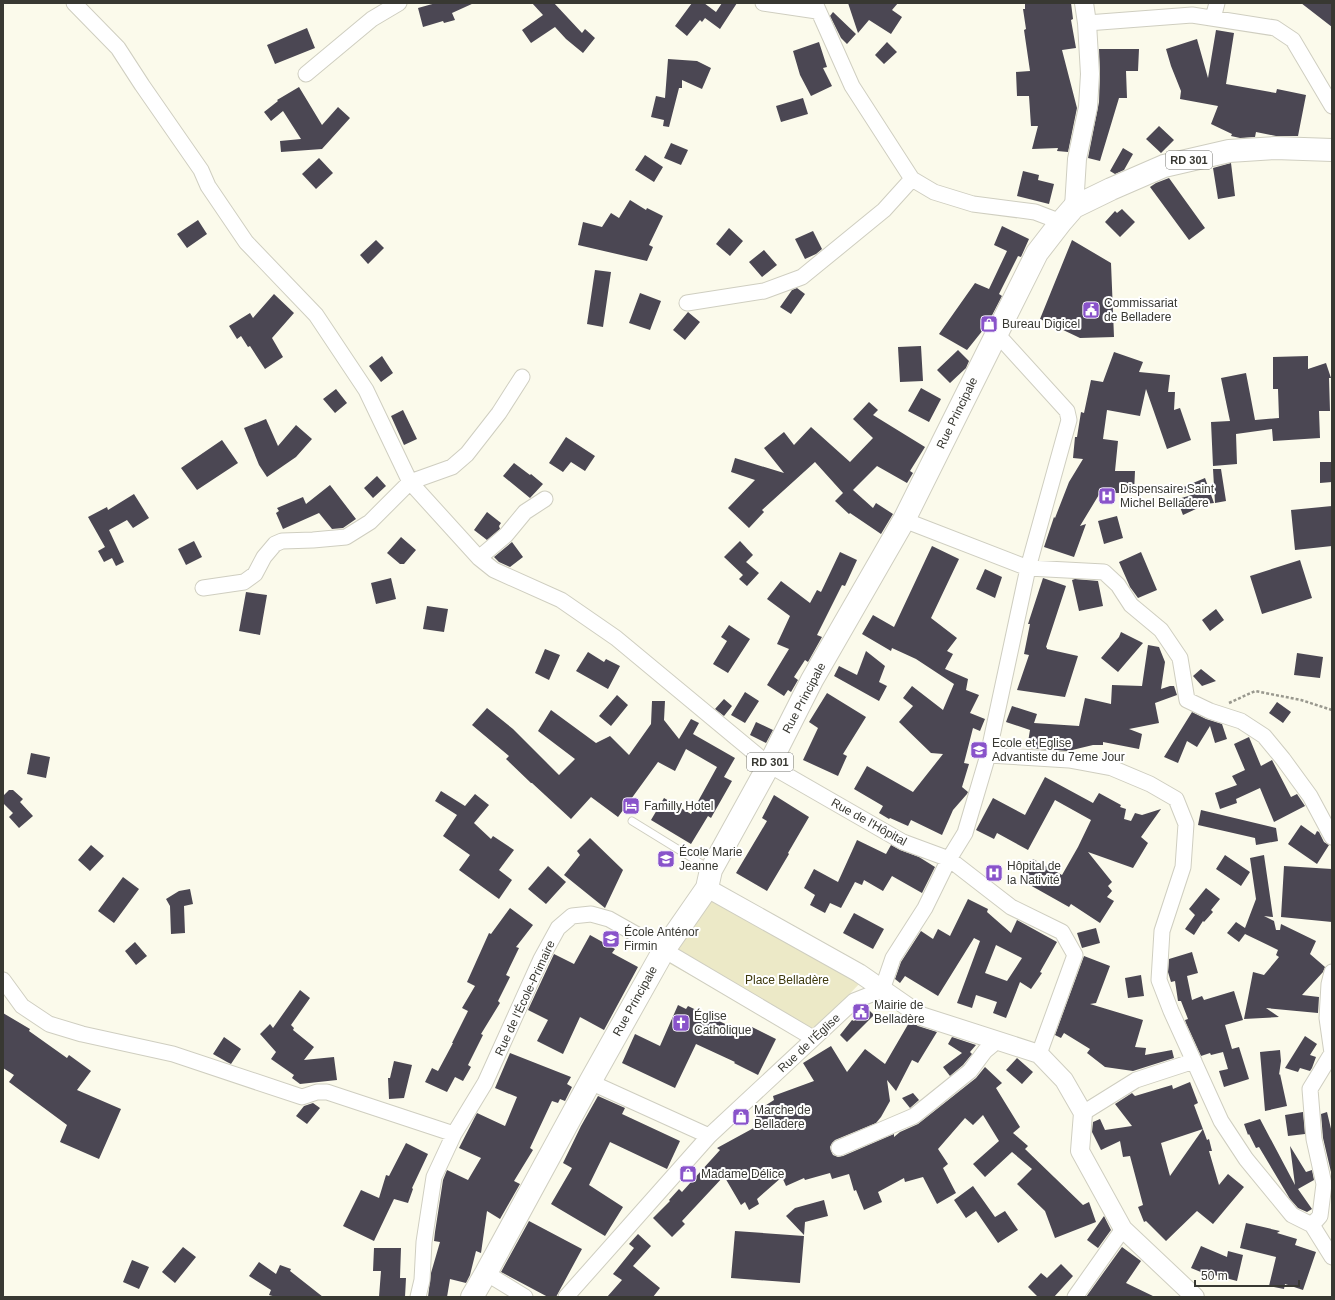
<svg xmlns="http://www.w3.org/2000/svg" width="1335" height="1300" viewBox="0 0 1335 1300" font-family="Arial,sans-serif">
  <style>
    .green { fill: #ece9c7 }
    .building { fill: #4b4753; fill-rule: evenodd }
    .lines { fill: none; stroke-linecap: round; stroke-linejoin: round }
    .service-casing { stroke: #cfcec0; stroke-width: 9 }
    .minor-casing { stroke: #cfcec0; stroke-width: 17 }
    .tertiary-casing { stroke: #cfcec0; stroke-width: 20 }
    .primary-casing { stroke: #cfcec0; stroke-width: 24 }
    .path { stroke: #99988e; stroke-width: 2.5; stroke-dasharray: 3 2; stroke-linecap: butt }
    .service { stroke: #fff; stroke-width: 7 }
    .minor { stroke: #fff; stroke-width: 15 }
    .tertiary { stroke: #fff; stroke-width: 18 }
    .primary { stroke: #fff; stroke-width: 22 }
    .labels { text-anchor: middle; dominant-baseline: central; stroke-width: 4; stroke-linejoin: round; paint-order: stroke }
    .shield { fill: #fff; stroke: #747470; stroke-width: 1 }
    .shield-label { font-size: 11px; font-weight: bold; fill: #383832 }
    .poi-label { font-size: 12px; fill: #383832; stroke: #fff; text-anchor: start }
    .street-label { font-size: 12px; fill: #383832; stroke: #fff }
    .park-label { font-size: 12px; fill: #3d390d; stroke: #fff }
  </style>
  <rect width="100%" height="100%" fill="#fbfaeb"/>
  <path class="green" d="M706,898L809,943L863,980L806,1039L670,964Z"/>
  <path class="building" d="M436,3H474L452,13L455,20L444,23L443,21L423,27L418,8Z
    M532,3H554L582,33L585,29L595,38L583,53L566,39L555,27L531,43L522,30L543,15Z
    M692,3H704L716,12L722,3H737L720,29L705,18L702,22L700,20L687,36L675,26Z
    M848,3H898L892,10L902,17L891,34L869,20L858,33Z
    M1025,3H1071L1073,19L1071,20L1076,48L1062,50L1077,108L1068,152L1057,151L1058,148L1032,149L1038,126H1031L1029,96H1017L1016,72L1030,71L1024,30L1026,29L1023,9H1025Z
    M1301,3H1332V27Z
    M833,12L856,34L847,44L841,38L830,16Z
    M307,28L315,48L275,64L267,45Z
    M1216,30L1234,33L1226,84L1276,93L1277,89L1306,95L1298,136H1276L1256,132L1255,137L1240,138L1231,136L1232,134L1211,124L1218,106L1180,99L1181,91L1171,66L1166,49L1197,39L1208,78Z
    M819,42L827,67L823,68L832,86L811,96L800,75L793,51Z
    M887,42L897,52L884,64L875,55Z
    M1099,49H1139L1138,71H1126L1127,98H1119L1100,161L1088,158L1099,102L1100,73Z
    M668,59L697,61L711,68L702,89L682,80V88H679L669,127L663,126L664,120L651,117L656,96L665,98Z
    M299,87L322,125L338,107L350,118L322,149L281,152L280,141L301,139L283,111L271,121L264,112L278,101L277,100Z
    M803,98L808,114L781,122L776,106Z
    M1159,126L1174,140L1161,153L1146,139Z
    M671,143L688,150L681,165L664,158Z
    M1123,148L1133,154L1124,170L1115,174L1110,171Z
    M645,155L663,167L654,182L635,170Z
    M319,158L333,173L316,189L302,174Z
    M1231,163L1235,196L1218,199L1213,168Z
    M1023,171L1039,175L1038,180L1054,184L1049,204L1017,196Z
    M1169,178L1205,228L1189,240L1150,187L1156,183Z
    M630,200L646,210L647,208L663,216L649,245L653,247L647,261L578,245L583,222L602,227L611,213L619,218Z
    M1122,209L1135,222L1120,237L1105,222L1115,211L1117,213Z
    M198,220L207,234L187,248L177,234Z
    M1002,226L1029,239L1021,257L1018,256L999,294L1002,296L987,325L967,350L939,334L975,283L989,289L1007,251L994,245Z
    M729,228L743,241L730,256L716,244Z
    M813,231L822,249L816,254L805,259L795,239Z
    M376,240L384,248L368,264L360,255Z
    M1072,240L1111,263L1114,337L1080,338L1040,319Z
    M764,250L777,265L762,277L749,262Z
    M595,270L611,272L603,327L587,324Z
    M797,288L805,294L791,314L780,307L792,290Z
    M640,293L661,301L650,330L629,323Z
    M274,294L294,313L272,338L283,357L265,369L250,346L248,347L241,336L237,339L229,326L250,313L253,318Z
    M688,312L700,322L685,340L673,330Z
    M921,346L923,381L900,382L898,347Z
    M958,350L969,361L966,368L950,383L937,370Z
    M1114,352L1143,362L1139,372L1170,375L1168,392H1175L1174,410L1180,408L1191,440L1167,449L1146,389L1140,416L1107,410L1103,439L1118,441L1115,471H1135L1134,493H1100L1080,526L1086,524L1074,557L1044,547L1054,517L1055,518L1069,482L1083,459L1073,458L1075,437H1077L1081,412L1084,413L1091,380L1103,382Z
    M382,356L393,373L381,382L369,366Z
    M1308,356V369L1326,363L1331,378H1329L1330,411H1319L1320,438L1273,441L1272,429L1236,434L1237,464L1213,466L1211,422L1230,421L1221,378L1246,373L1255,420L1279,418L1278,389H1273V357Z
    M921,388L941,399L929,422L908,411Z
    M336,389L347,403L335,413L323,399Z
    M869,402L878,410L873,415L925,447L910,471L913,473L907,483L877,466L853,490L873,508L876,503L893,514L881,534L850,513L849,514L835,501L843,493L815,462L762,510L764,512L749,528L728,508L755,480L731,472L735,458L784,473L764,448L784,432L794,445L811,427L850,462L873,438L853,419Z
    M403,410L417,439L404,445L391,416Z
    M266,419L278,446L296,425L312,439L296,457L267,477L259,465L244,428Z
    M566,437L595,456L585,471L571,462L563,472L549,463Z
    M222,440L238,463L197,490L181,468Z
    M1320,462H1332V482L1320,483Z
    M514,463L530,475L531,474L543,484L530,498L503,476Z
    M1213,469H1221L1226,501L1215,503Z
    M377,476L386,486L373,498L364,488Z
    M1205,478L1214,503L1197,505L1198,508L1183,515L1180,507L1170,508L1168,502L1195,494V493H1169Z
    M330,485L356,519L343,528L332,529L319,513L283,529L276,513L279,511L277,508L303,497L306,504Z
    M134,494L149,518L133,528L127,520L109,530L124,562L116,566L112,558L104,562L98,551L105,547L88,517L107,507L108,510Z
    M1332,506V546L1295,550L1291,510Z
    M487,512L501,523L499,526L500,529L487,540L474,530Z
    M1117,516L1123,538L1104,544L1098,521Z
    M401,537L416,550L404,564H400L387,553Z
    M194,541L202,557L186,565L178,549Z
    M740,541L753,555L746,562L759,573L747,586L739,579L743,575L724,557Z
    M512,542L523,557L510,567L499,562L494,557Z
    M932,546L959,559L931,618L957,638L947,651L953,654L945,669L968,679L966,690L979,695L970,713L985,719L980,731L973,728L964,763L969,764L962,787L968,792L967,794L953,810L942,835L911,820L908,826L890,818L889,819L879,813L883,806L854,789L867,766L913,792L943,754L931,753L899,722L913,706L903,698L912,686L943,710L954,684L916,659L892,648L891,651L862,634L873,615L894,627Z
    M840,552L857,560L845,586L842,585L817,635L822,637L808,662L805,660L794,677L798,680L791,692L788,690L784,696L767,685L789,649L777,644L790,616L767,599L781,581L810,603L817,590L821,592Z
    M1141,552L1157,590L1138,598L1130,587L1119,562Z
    M1300,560L1312,598L1262,614L1250,576Z
    M985,569L1002,577L995,598L976,589Z
    M391,578L396,599L376,604L371,583Z
    M1043,578L1066,586L1046,647L1047,648V649L1078,656L1065,697L1017,690L1029,655L1024,654L1030,624H1028Z
    M1075,579L1098,581L1103,606L1079,611L1072,580Z
    M246,592L267,595L260,635L239,631Z
    M427,606L448,609L444,632L423,629Z
    M1216,609L1224,620L1210,631L1202,620Z
    M729,625L750,639L728,673L713,664L727,641L721,637Z
    M1121,632L1143,643L1118,672L1101,658L1119,637Z
    M1148,645L1159,647L1165,662L1161,689L1170,686H1174L1177,695L1155,703L1159,723L1129,729L1142,734L1139,749L1103,742V745H1093L1068,751L1027,748L1030,730L1006,722L1012,706L1037,714L1034,723L1079,726L1085,698L1111,704L1112,685L1142,686Z
    M545,649L560,655L549,680L535,673Z
    M866,651L885,666L879,682L887,686L879,701L834,676L839,666L857,675Z
    M588,652L604,662L606,659L620,666L608,689L576,671Z
    M1297,653L1323,657L1320,678L1294,675Z
    M1201,669L1216,681L1202,686L1193,676Z
    M745,692L759,701L745,723L731,715Z
    M827,693L866,717L843,754L847,756L838,776L803,760L818,728L809,722Z
    M617,695L628,705L611,726L599,716Z
    M724,699L732,706L724,716L715,709Z
    M652,701H665L664,720L679,739L691,719L699,723L693,734L735,758L724,777L732,781L711,818L708,816L691,844L651,820L664,798L691,814L717,767L686,749L675,771L658,762L618,817L591,797L571,819L532,783H531L506,759L509,756L472,725L487,708L513,729L559,775L575,759L538,731L551,710L596,743L610,736L629,755L651,724Z
    M1277,702L1291,712L1283,723L1269,713Z
    M1192,712L1206,719L1222,724L1227,739L1215,743L1210,726L1197,747L1187,741L1178,763L1164,757Z
    M756,722L773,730L766,743L750,735Z
    M1249,737L1261,766L1272,760L1291,797L1297,794L1305,806L1274,822L1260,788L1236,799L1237,803L1220,809L1215,793L1237,785L1232,776L1245,770L1234,744Z
    M31,753L50,757L46,778L27,774Z
    M1045,777L1093,803L1099,793L1121,805L1120,807L1126,809L1124,819L1131,821L1135,813L1142,815L1161,809L1141,837L1148,843L1133,868L1088,852L1112,882L1108,886L1112,891L1107,897L1114,901L1100,923L1071,904L1069,907L1021,880L1033,859L1062,875L1078,847L1091,820L1055,800L1028,850L997,833L994,839L976,830L993,798L1025,815Z
    M9,790H13L23,799L20,802L33,816L19,828L9,817L13,813L3,803V796Z
    M441,791L465,806L475,794L489,805L474,823L491,839L493,836L514,850L499,870L512,880L499,899L459,870L470,855L443,836L457,815L435,801Z
    M774,795L809,817L788,853L789,854L767,891L736,873L767,821L762,818Z
    M1201,810L1276,828L1278,841L1256,845L1255,838L1198,825Z
    M1301,825L1315,835L1317,831L1319,832L1324,842L1329,845L1317,864L1288,844Z
    M590,838L623,870L605,908L564,875L580,855L577,851Z
    M857,840L886,854L891,845L900,850L919,857L935,867L922,893L892,876L883,891L864,880L862,885L855,882L841,908L830,903L825,913L810,905L815,895L804,888L814,869L838,882Z
    M91,845L104,856L90,871L78,860Z
    M1225,855L1250,872L1241,886L1216,869Z
    M1264,855L1273,917L1264,916L1274,921L1276,930H1280L1281,924L1316,941L1310,954L1325,967L1323,972L1302,995L1319,997L1318,1013L1266,1008L1279,1017L1244,1019L1253,972L1264,975L1279,957L1276,955L1278,950L1245,934L1239,942L1227,933L1236,922L1245,928L1256,899L1250,858Z
    M548,866L566,882L546,904L528,889Z
    M1284,866L1332,869V922L1281,917Z
    M123,877L139,889L114,923L98,911Z
    M1206,888L1220,899L1211,910L1213,912L1204,922L1203,921L1194,935L1185,929L1195,915L1189,909Z
    M190,889L193,904L184,906L185,933L171,934L170,906L166,899L179,891Z
    M968,899L988,909L987,912L1011,933L1017,920L1057,942L1040,972L1042,973L1031,989L1020,982L1006,1018L993,1013L997,1002L976,995L972,1008L957,1003L980,941L974,938L938,996L905,976L900,983L895,979L901,962L921,931L933,939L938,929L950,936ZM996,945L1022,958L1007,981L985,973Z
    M510,908L533,925L516,947L519,948L506,975L510,977L498,1001L500,1003L481,1034L483,1035L468,1065L471,1067L463,1081L455,1077L447,1092L425,1082L432,1068L438,1071L453,1043H452L468,1011L462,1008L475,986L467,982L489,933L491,934Z
    M854,913L884,929L873,949L843,933Z
    M1096,928L1100,943L1082,948L1077,933Z
    M590,935L615,949L612,953L638,967L604,1030L580,1017L563,1054L537,1041L548,1020L528,1010L554,954L574,964Z
    M135,942L147,956L136,965L125,951Z
    M1192,952L1198,973L1187,976L1192,1000L1202,996L1204,1000L1234,991L1243,1020L1225,1025L1232,1049L1239,1047L1249,1079L1224,1087L1219,1071L1228,1069L1223,1052L1211,1055L1210,1053L1201,1056L1186,1023L1185,1020L1188,1019L1181,1001H1178L1175,981L1171,982L1168,972L1169,959Z
    M1084,956L1110,966L1096,1003L1090,1004L1143,1020L1135,1047L1146,1048L1145,1055L1172,1050L1174,1058L1133,1071L1105,1067L1087,1053L1090,1049L1064,1033L1061,1038L1055,1035Z
    M1141,975L1144,996L1128,998L1125,978Z
    M300,990L310,998L291,1025L294,1028L293,1030L314,1047L304,1060L334,1057L337,1080L300,1084L292,1078L294,1075L271,1059L276,1052L260,1034L270,1024L273,1028Z
    M678,1005L686,1009L688,1006L748,1035L752,1027L776,1039L758,1075L734,1063L735,1062L696,1044L675,1088L622,1063L635,1034L660,1046Z
    M867,1008L874,1015L847,1042L840,1035L852,1020L854,1021Z
    M3,1013L30,1029L29,1031L67,1058L69,1055L91,1071L77,1090L121,1109L99,1159L60,1142L67,1125L9,1082L14,1075L3,1068Z
    M910,1021L918,1026L937,1032L918,1063L912,1060L896,1091L887,1080L890,1101L881,1117L876,1123L835,1140L832,1143L830,1147L831,1151L833,1155L838,1157L843,1156L894,1134V1137L900,1132L918,1124L976,1078L985,1067L1002,1083L996,1088L1020,1127L1013,1133L1028,1146L1025,1149L1083,1205L1089,1202L1096,1222L1055,1238L1045,1211L1017,1184L1032,1169L1012,1152L985,1177L973,1164L999,1141L983,1115L973,1125L965,1118L938,1149L948,1164L943,1168L956,1193L937,1204L923,1177L905,1182L904,1178L878,1192L882,1202L864,1210L856,1190L854,1191L849,1174L832,1179L830,1173L805,1180L804,1178L786,1186L782,1177L757,1199L759,1204L749,1210L745,1202L741,1205L724,1176L682,1221L685,1224L672,1237L653,1218L670,1201L669,1200L679,1189L682,1192L720,1150L717,1148L761,1124L754,1113L774,1100L773,1096L814,1081L803,1063L831,1046L847,1072L865,1049L885,1064Z
    M1305,1036L1317,1044L1310,1055L1316,1057L1312,1068L1310,1071L1300,1068L1298,1072L1285,1068Z
    M224,1037L241,1049L231,1064L227,1062L213,1054Z
    M952,1037L976,1045L970,1052L972,1054L963,1065L950,1076L943,1067L962,1053L948,1044Z
    M1280,1050L1281,1061L1279,1075L1280,1074L1287,1106L1265,1111L1260,1052Z
    M510,1053L571,1077L567,1084L572,1087L565,1101L560,1099L558,1103L552,1101L530,1148L533,1150L514,1181L520,1184L500,1219L487,1211L481,1253L476,1251L470,1275L466,1283L450,1279L447,1297H428L431,1273L440,1242L434,1241L435,1232L443,1180L447,1170L468,1180L481,1158L459,1148L477,1113L505,1126L517,1097L495,1088Z
    M1017,1058L1033,1072L1022,1084L1006,1070Z
    M394,1061L412,1065L404,1098L389,1099L388,1078H390Z
    M1190,1082L1198,1103L1194,1105L1207,1140L1209,1139L1212,1151H1209L1219,1185L1228,1174L1244,1187L1213,1224L1197,1211L1166,1241L1146,1221L1144,1222L1138,1207L1143,1205L1130,1156L1123,1157L1120,1141L1101,1150L1092,1132L1093,1122L1100,1119L1105,1130L1132,1126L1115,1104L1132,1093L1135,1096L1172,1085L1173,1089ZM1203,1129L1170,1176L1161,1143Z
    M913,1093L919,1100L910,1108L902,1098Z
    M598,1096L625,1108L622,1114L680,1141L667,1169L610,1142L589,1185L623,1207L605,1236L551,1204L572,1168L563,1163L581,1126Z
    M313,1103L320,1108L307,1124L296,1116L304,1106Z
    M1303,1112L1305,1134L1288,1136L1285,1115Z
    M1327,1112L1332,1133V1172H1331L1323,1138L1321,1114Z
    M1260,1119L1295,1185L1290,1146L1306,1172L1312,1170L1314,1180L1298,1189L1312,1209L1307,1212L1298,1208L1290,1199L1259,1147L1256,1148L1249,1134L1248,1135L1244,1124Z
    M406,1143L428,1154L412,1188L413,1189L408,1203L394,1199L374,1241L343,1226L361,1190L379,1198L386,1175L389,1176Z
    M973,1186L995,1217L1005,1211L1018,1230L998,1243L976,1211L966,1218L954,1200Z
    M824,1200L828,1216L805,1222L804,1235L786,1216L795,1208Z
    M1104,1216L1111,1230L1098,1248L1087,1240Z
    M529,1221L582,1249L556,1297H548L501,1272Z
    M1246,1223L1280,1231L1277,1233L1297,1239L1295,1245L1316,1252L1303,1290L1285,1284L1284,1289L1269,1286L1276,1257L1240,1248Z
    M735,1231L804,1236L800,1283L731,1278Z
    M638,1234L651,1246L633,1266L660,1288L653,1297H607L622,1280L613,1274L634,1248L629,1244Z
    M1201,1246L1227,1257L1228,1251L1243,1255L1237,1281L1214,1275L1213,1277L1191,1268Z
    M183,1247L196,1257L175,1283L162,1272Z
    M1122,1247L1141,1261L1126,1283L1155,1297H1086Z
    M374,1248H401L400,1278H406L405,1297H379L381,1271H373Z
    M132,1260L149,1267L139,1289L123,1282Z
    M259,1262L276,1274L280,1265L291,1269L290,1271L323,1297H276L269,1295L271,1290L249,1276Z
    M1061,1264L1073,1276L1054,1297H1038L1028,1287L1041,1273L1047,1278Z"/>
  <g class="lines">
    <defs>
      <path id="service" d="M632,821L710,869"/>
      <path id="minor" d="M74,3L118,48L142,85L201,170L208,186L246,242L316,315L366,390L410,482L452,467L467,454L499,413L522,377
        M763,3L817,11
        M815,3L852,86L912,179L934,192L973,204L1035,212L1061,222
        M1213,18L1217,3
        M1087,23L1192,15L1275,28L1293,40L1332,106
        M306,74L372,19L399,3
        M687,303L764,291L802,277L884,210L912,179
        M904,520L1028,568L1104,572L1118,585L1131,605L1161,630L1180,658L1187,700L1210,711L1241,721L1264,736L1283,759L1310,796L1332,837
        M479,558L506,535L525,512L545,499
        M203,588L244,582L255,574L264,557L275,544L282,541L313,540L346,537L370,522L410,482L479,558L494,570L561,600L616,638L769,765L903,842L949,859L1011,907L1062,932L1075,955L1039,1054
        M988,755L1069,760L1112,768L1150,784L1176,799L1186,824L1183,867L1162,931L1159,980L1171,1011L1221,1121L1246,1159L1292,1215L1312,1225L1332,1257
        M3,980L22,1006L49,1024L82,1034L173,1054L302,1097L317,1092H327L454,1134
        M590,1082L709,1136
        M1083,1113L1136,1080L1194,1061
        M839,1148L914,1116L970,1071L985,1051L997,1041
        M1312,1225L1320,1216L1324,1184L1314,1139L1310,1089L1332,1053L1327,1018L1329,984L1332,972
        M486,1273L525,1297
        M418,1297L422,1280L424,1242L434,1177L454,1134L485,1083L541,959L558,928L572,916L591,914L609,919L664,950L813,1038
        M566,1297L709,1136L854,1001L882,990L893,958L925,908L949,859L965,833L988,755L1028,568L1069,420L1067,411L997,334
        M1075,1297L1123,1229"/>
      <path id="tertiary" d="M1074,207L1077,159L1088,107L1090,74L1087,23L1084,3
        M707,888L859,973L921,1016L1039,1054L1064,1080L1083,1113L1080,1151L1123,1229L1195,1297"/>
      <path id="primary" d="M472,1297L486,1273L590,1082L664,950L707,888L711,870L769,765L812,680L904,520L1037,253L1061,222L1074,207L1111,189L1164,166L1229,151L1275,148L1332,150"/>
    </defs>
    <use href="#service" class="service-casing"/>
    <use href="#minor" class="minor-casing"/>
    <use href="#tertiary" class="tertiary-casing"/>
    <use href="#primary" class="primary-casing"/>
    <path class="path" d="M1229,703L1255,691L1301,700L1332,710"/>
    <use href="#service" class="service"/>
    <use href="#minor" class="minor"/>
    <use href="#tertiary" class="tertiary"/>
    <use href="#primary" class="primary"/>
  </g>
  <defs>
    <symbol id="civic-square" viewBox="-11 -11 22 22"><rect x="-9" y="-9" width="18" height="18" rx="4" fill="#8953ca" stroke="#fff"/><path d="M-.6-6.5H3V-4.5H.6V-3L4-1V1h2V6H-6V1h2V-1L-.6-3ZM-1.2 2.5V6h2.4V2.5Z" fill="#fff"/></symbol>
    <symbol id="shop-square" viewBox="-11 -11 22 22"><rect x="-9" y="-9" width="18" height="18" rx="4" fill="#8953ca" stroke="#fff"/><path d="M-5-2.5h2.3a2.7 3.5 0 0 1 5.4 0H5L5.5 6h-11ZM-1.5-2.5h3a1.5 2.3 0 0 0-3 0Z" fill="#fff"/></symbol>
    <symbol id="hospital-square" viewBox="-11 -11 22 22"><rect x="-9" y="-9" width="18" height="18" rx="4" fill="#8953ca" stroke="#fff"/><path d="M-5-5h3v3.5h4V-5h3V5h-3V1.5h-4V5h-3Z" fill="#fff"/></symbol>
    <symbol id="school-square" viewBox="-11 -11 22 22"><rect x="-9" y="-9" width="18" height="18" rx="4" fill="#8953ca" stroke="#fff"/><path d="M0-5L7-2L0 1L-7-2ZM-4 1L0 2.5L4 1V4Q0 6-4 4Z" fill="#fff"/></symbol>
    <symbol id="hotel-square" viewBox="-11 -11 22 22"><rect x="-9" y="-9" width="18" height="18" rx="4" fill="#8953ca" stroke="#fff"/><path d="M-6-4.5h1.5V1H6V5H4.5V3h-9V5H-6ZM-4 0a1.8 1.8 0 1 1 3.6 0ZM.5 0V-2.5h3Q6-2.5 6 0Z" fill="#fff"/></symbol>
    <symbol id="church-square" viewBox="-11 -11 22 22"><rect x="-9" y="-9" width="18" height="18" rx="4" fill="#8953ca" stroke="#fff"/><path d="M-1.2-6h2.4v3.5h3.3v2.4h-3.3V6h-2.4V-.1h-3.3v-2.4h3.3Z" fill="#fff"/></symbol>
  </defs>
  <g fill-rule="evenodd">
    <use href="#civic-square" x="1081" y="300" width="20" height="20"/>
    <use href="#shop-square" x="979" y="314" width="20" height="20"/>
    <use href="#hospital-square" x="1097" y="486" width="20" height="20"/>
    <use href="#school-square" x="969" y="740" width="20" height="20"/>
    <use href="#hotel-square" x="621" y="796" width="20" height="20"/>
    <use href="#school-square" x="656" y="849" width="20" height="20"/>
    <use href="#hospital-square" x="984" y="863" width="20" height="20"/>
    <use href="#school-square" x="601" y="929" width="20" height="20"/>
    <use href="#civic-square" x="851" y="1002" width="20" height="20"/>
    <use href="#church-square" x="671" y="1013" width="20" height="20"/>
    <use href="#shop-square" x="731" y="1107" width="20" height="20"/>
    <use href="#shop-square" x="678" y="1164" width="20" height="20"/>
  </g>
  <g class="labels">
    <g class="shield">
      <rect x="1166" y="151" width="46" height="18" rx="3"/>
      <rect x="747" y="753" width="46" height="18" rx="3"/>
    </g>
    <g class="shield-label">
      <text x="1189" y="160">RD 301</text>
      <text x="770" y="762">RD 301</text>
    </g>
    <g class="poi-label">
      <text x="1104" y="303">Commissariat<tspan x="1104" dy="14">de Belladere</tspan></text>
      <text x="1002" y="324">Bureau Digicel</text>
      <text x="1120" y="489">Dispensaire Saint<tspan x="1120" dy="14">Michel Belladere</tspan></text>
      <text x="992" y="743">Ecole et Eglise<tspan x="992" dy="14">Advantiste du 7eme Jour</tspan></text>
      <text x="644" y="806">Familly Hotel</text>
      <text x="679" y="852">École Marie<tspan x="679" dy="14">Jeanne</tspan></text>
      <text x="1007" y="866">Hôpital de<tspan x="1007" dy="14">la Nativité</tspan></text>
      <text x="624" y="932">École Anténor<tspan x="624" dy="14">Firmin</tspan></text>
      <text x="874" y="1005">Mairie de<tspan x="874" dy="14">Belladère</tspan></text>
      <text x="694" y="1016">Église<tspan x="694" dy="14">Catholique</tspan></text>
      <text x="754" y="1110">Marche de<tspan x="754" dy="14">Belladere</tspan></text>
      <text x="701" y="1174">Madame Délice</text>
    </g>
    <g class="street-label">
      <text transform="translate(957 413) rotate(-64)">Rue Principale</text>
      <text transform="translate(804 698) rotate(-62)">Rue Principale</text>
      <text transform="translate(869 822) rotate(29)">Rue de l'Hôpital</text>
      <text transform="translate(525 998) rotate(-65)">Rue de l'École-Primaire</text>
      <text transform="translate(635 1001) rotate(-61)">Rue Principale</text>
      <text transform="translate(809 1043) rotate(-43)">Rue de l'Église</text>
    </g>
    <g class="park-label">
      <text x="787" y="980">Place Belladère</text>
    </g>
  </g>
  <rect width="1335" height="1300" fill="none" stroke="#383832" stroke-width="8"/>
  <path d="M1195 1280v6h104v-6" fill="none" stroke="#383832" stroke-width="2"/>
  <text x="1201" y="1280" font-size="12" fill="#383832" stroke="#ffffff" stroke-width="3" paint-order="stroke">50 m</text>
</svg>
